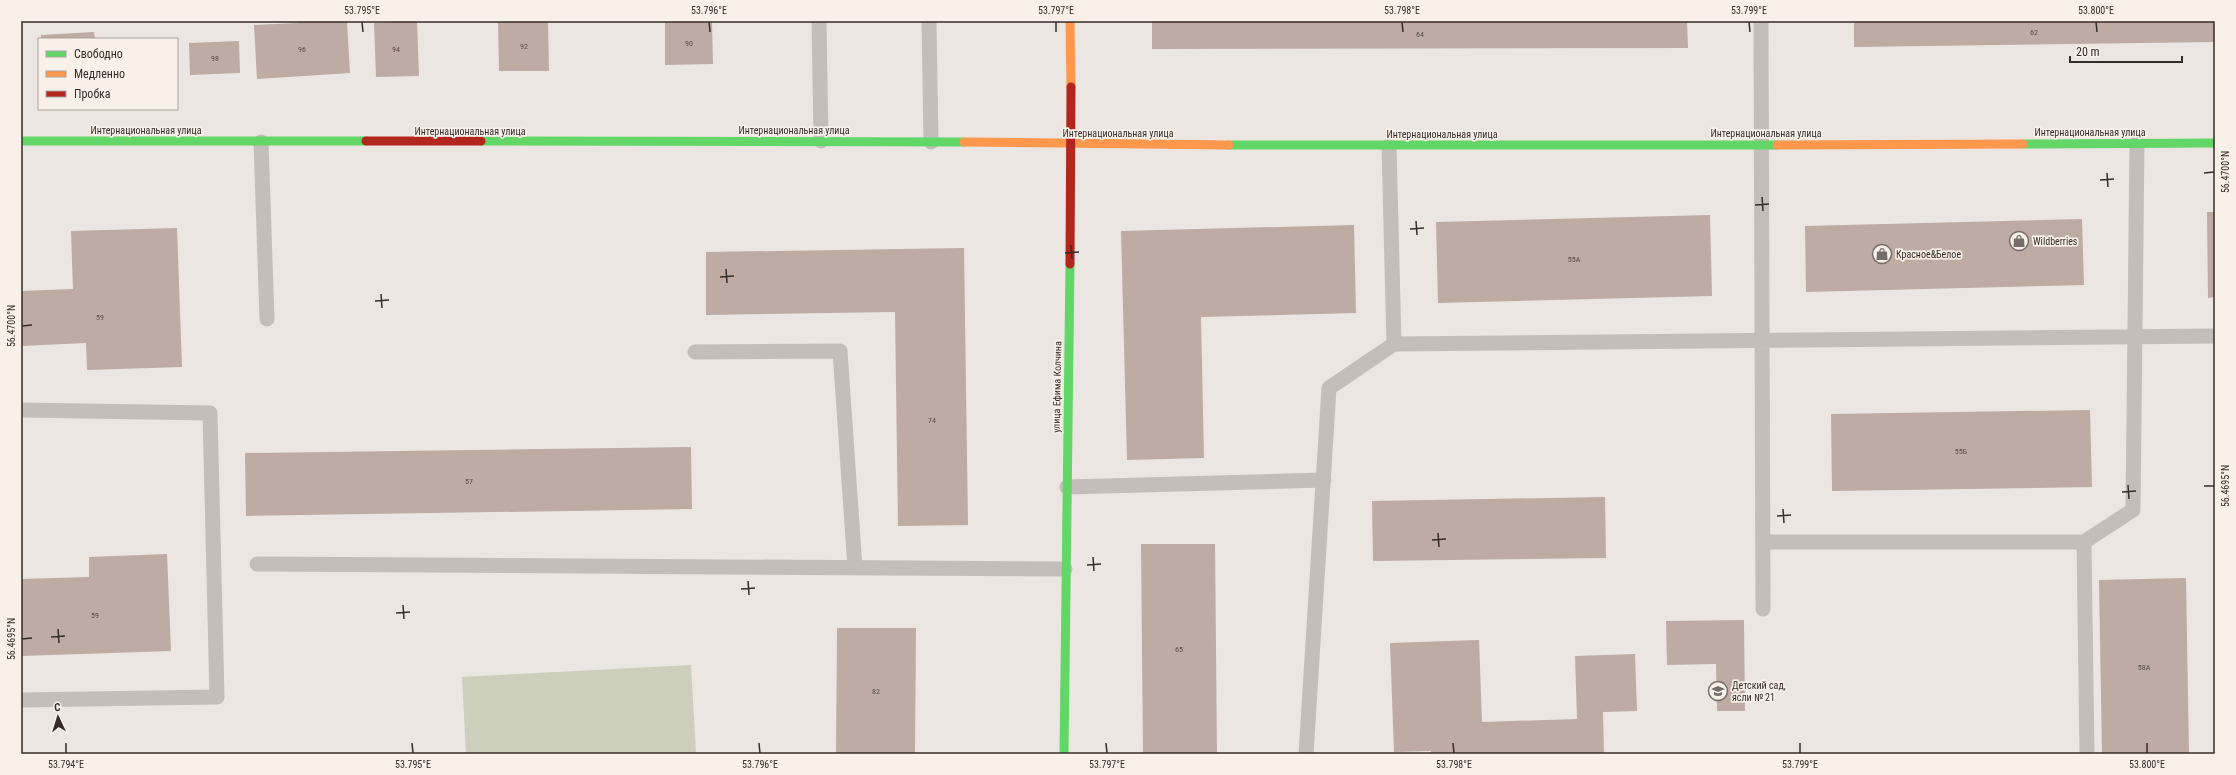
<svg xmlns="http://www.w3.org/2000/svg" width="2236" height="775" viewBox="0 0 2236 775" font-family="'Roboto Condensed',sans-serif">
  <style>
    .green { fill: #cdcfbd }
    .building { fill: #bdaba4 }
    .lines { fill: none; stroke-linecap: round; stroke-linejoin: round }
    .lane { stroke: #c4beba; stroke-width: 15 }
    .fast { stroke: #63d668; stroke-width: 9 }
    .slow { stroke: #ff974d; stroke-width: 9 }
    .jam { stroke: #b3261e; stroke-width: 9 }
    .ticks { fill: none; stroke: #352c29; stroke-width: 1.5 }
    .labels { text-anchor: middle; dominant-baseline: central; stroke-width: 3.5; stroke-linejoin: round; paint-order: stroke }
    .number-label { font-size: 8px; fill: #574c48 }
    .street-label { font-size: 10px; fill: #352c29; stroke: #f8f0e9 }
    .poi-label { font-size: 10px; fill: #352c29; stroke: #f8f0e9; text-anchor: start }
    .neatline { fill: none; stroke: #352c29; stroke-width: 1.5 }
    .ticks-label { font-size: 10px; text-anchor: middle; fill: #352c29 }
  </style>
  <rect width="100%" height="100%" fill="#ebe6e1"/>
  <path class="green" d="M691,665L696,754H466L462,677Z"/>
  <path class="building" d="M297,21H347L350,73L257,79L254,25L298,23Z
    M417,21L419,76L376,77L374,23Z
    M498,21H548L549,71H499Z
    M665,21H712L713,64L665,65Z
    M1152,21H1687L1688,48L1152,49Z
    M1854,21H2215V42L1854,47Z
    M94,32L95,39H41V35Z
    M239,41L240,73L190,75L189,43Z
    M2207,212H2215V297L2208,298Z
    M1710,215L1712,296L1438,303L1436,222Z
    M2082,219L2084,285L1806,292L1805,226Z
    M1354,225L1356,313L1201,317L1204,458L1127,460L1121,231Z
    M177,228L182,367L87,370L86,343L21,346V291L73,289L71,231Z
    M964,248L968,525L898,526L895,312L706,315V252Z
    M2090,410L2092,487L1832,491L1831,414Z
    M691,447L692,509L246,516L245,453Z
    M1605,497L1606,558L1373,561L1372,501Z
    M1141,544H1215L1217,754H1143Z
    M167,554L171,651L21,656V579L89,577V557Z
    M2186,578L2189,754H2102L2099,580Z
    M1744,620L1745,711H1717L1716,664L1667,665L1666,621Z
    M837,628H916L915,754H836Z
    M1479,640L1482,722L1577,719L1575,656L1635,654L1637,711L1603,712L1604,754H1431V751L1394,752L1390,643Z"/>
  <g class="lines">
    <path class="lane" d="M819,21L821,141
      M929,21L931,142
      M1761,21L1763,609
      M261,142L267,319
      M1394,344L2215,336
      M695,352L840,351L855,568
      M21,410L210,413L217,697L21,700
      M1067,487L1324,480
      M1763,542H2084
      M257,564L1065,569
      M1306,754L1329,388L1394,344L1389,146
      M2087,754L2084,542L2133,510L2137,143"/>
    <path class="fast" d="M21,141H366
      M481,141L964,142
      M2023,144L2215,143
      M1229,145H1777
      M1064,754L1070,264"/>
    <path class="slow" d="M1070,21L1071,87
      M964,142L1229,145
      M1777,145L2023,144"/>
    <path class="jam" d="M366,141H481
      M1070,264L1071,87"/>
  </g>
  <path class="ticks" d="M362,22L363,32M709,22L710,32M1056,22V32M1402,22L1403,32M1749,22L1750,32M2096,22L2097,32M2107,173L2108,187M2204,173L2214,172M2100,180L2114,179M1762,197L1763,211M1755,205L1769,204M1416,221L1417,235M1410,229L1424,228M1071,245L1072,259M1065,253L1079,252M726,269L727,283M720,277L734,276M381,294L382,308M375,301L389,300M22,326L32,325M2128,485L2129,499M2204,486H2214M2122,492L2136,491M1783,509L1784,523M1777,516L1791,515M1438,533L1439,547M1432,540L1446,539M1093,557L1094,571M1087,565L1101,564M748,581L749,595M741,589L755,588M403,605L404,619M396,613L410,612M58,629L59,643M51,637L65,636M22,639L32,638M66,743V753M412,743L413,753M759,743L760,753M1106,743L1107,753M1453,743L1454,753M1800,743V753M2147,743V753"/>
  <defs>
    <symbol id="shop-ring" viewBox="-11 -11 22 22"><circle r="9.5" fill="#f8f0e9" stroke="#756d69" stroke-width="1.5"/><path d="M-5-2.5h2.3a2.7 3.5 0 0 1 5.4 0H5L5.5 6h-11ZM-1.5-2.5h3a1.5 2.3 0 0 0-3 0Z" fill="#756d69"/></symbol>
    <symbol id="school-ring" viewBox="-11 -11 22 22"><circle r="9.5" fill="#f8f0e9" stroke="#756d69" stroke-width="1.5"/><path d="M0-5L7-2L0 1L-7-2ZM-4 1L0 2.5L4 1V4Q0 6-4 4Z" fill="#756d69"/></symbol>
  </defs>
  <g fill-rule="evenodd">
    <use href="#shop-ring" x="2008" y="230" width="22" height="22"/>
    <use href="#shop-ring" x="1871" y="243" width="22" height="22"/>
    <use href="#school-ring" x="1707" y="680" width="22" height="22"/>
  </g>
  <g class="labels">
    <g class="number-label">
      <text x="2034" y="32">62</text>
      <text x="1420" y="34">64</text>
      <text x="689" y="43">90</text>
      <text x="524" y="46">92</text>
      <text x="302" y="49">96</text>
      <text x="396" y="49">94</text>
      <text x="215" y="58">98</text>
      <text x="1574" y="259">55А</text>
      <text x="100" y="317">59</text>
      <text x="932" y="420">74</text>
      <text x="1961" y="451">55Б</text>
      <text x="469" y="481">57</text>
      <text x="95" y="615">59</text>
      <text x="1179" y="649">65</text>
      <text x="2144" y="667">58А</text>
      <text x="876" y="691">82</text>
    </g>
    <g class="street-label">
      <text x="146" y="130">Интернациональная улица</text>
      <text x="794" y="130">Интернациональная улица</text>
      <text x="470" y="131">Интернациональная улица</text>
      <text x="2090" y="132">Интернациональная улица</text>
      <text x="1118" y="133">Интернациональная улица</text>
      <text x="1766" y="133">Интернациональная улица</text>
      <text x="1442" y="134">Интернациональная улица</text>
      <text transform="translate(1057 387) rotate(-89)">улица Ефима Колчина</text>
    </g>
    <g class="poi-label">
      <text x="2033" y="241">Wildberries</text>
      <text x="1896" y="254">Красное&amp;Белое</text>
      <text x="1732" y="685">Детский сад,<tspan x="1732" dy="12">ясли № 21</tspan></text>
    </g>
  </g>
  <rect width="2236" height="775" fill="none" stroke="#f8f0e9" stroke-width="44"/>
  <rect x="38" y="38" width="140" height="72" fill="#f8f0e9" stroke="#aaa29c"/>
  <rect x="46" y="51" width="20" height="6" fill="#63d668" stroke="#aaa29c"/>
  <text x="74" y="58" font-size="12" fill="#352c29">Свободно</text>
  <rect x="46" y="71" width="20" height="6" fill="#ff974d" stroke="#aaa29c"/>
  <text x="74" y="78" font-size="12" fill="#352c29">Медленно</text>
  <rect x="46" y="91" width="20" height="6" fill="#b3261e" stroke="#aaa29c"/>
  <text x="74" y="98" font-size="12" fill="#352c29">Пробка</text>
  <g transform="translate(58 717) rotate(356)" stroke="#f8f0e9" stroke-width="3" paint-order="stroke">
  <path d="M0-3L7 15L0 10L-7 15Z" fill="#352c29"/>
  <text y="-6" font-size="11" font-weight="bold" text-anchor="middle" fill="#352c29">С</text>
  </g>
  <path d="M2070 56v6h112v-6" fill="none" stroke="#352c29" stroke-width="2"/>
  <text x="2076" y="56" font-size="12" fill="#352c29" stroke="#f8f0e9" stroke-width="3" paint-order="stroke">20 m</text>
  <rect x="22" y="22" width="2192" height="731" class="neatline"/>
  <g class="ticks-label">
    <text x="362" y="14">53.795°E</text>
    <text x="709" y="14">53.796°E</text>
    <text x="1056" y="14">53.797°E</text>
    <text x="1402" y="14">53.798°E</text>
    <text x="1749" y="14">53.799°E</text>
    <text x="2096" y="14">53.800°E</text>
    <text transform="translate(2225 172) rotate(-90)" y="4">56.4700°N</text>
    <text transform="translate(11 326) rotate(-90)" y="4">56.4700°N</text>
    <text transform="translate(2225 486) rotate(-90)" y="4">56.4695°N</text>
    <text transform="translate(11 639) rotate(-90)" y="4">56.4695°N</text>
    <text x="66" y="768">53.794°E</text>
    <text x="413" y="768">53.795°E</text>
    <text x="760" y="768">53.796°E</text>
    <text x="1107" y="768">53.797°E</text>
    <text x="1454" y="768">53.798°E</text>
    <text x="1800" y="768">53.799°E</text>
    <text x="2147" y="768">53.800°E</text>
  </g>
</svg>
